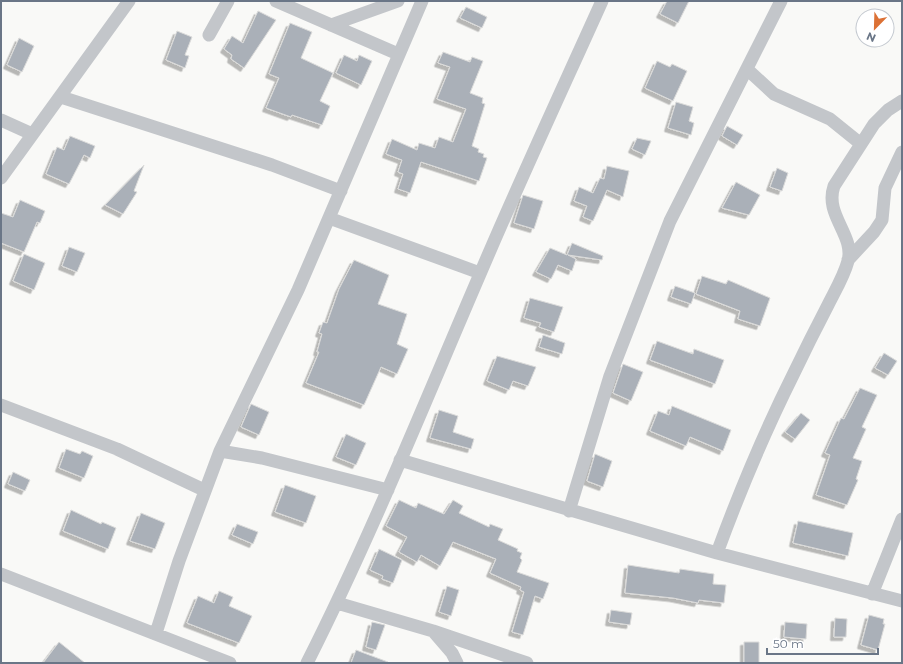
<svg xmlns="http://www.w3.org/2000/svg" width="903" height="664" viewBox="0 0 903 664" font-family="Montserrat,sans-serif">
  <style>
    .building { fill: #aab0b8; stroke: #dbdbda; filter: url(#shadow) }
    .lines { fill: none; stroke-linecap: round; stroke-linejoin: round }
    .minor { stroke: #c3c6ca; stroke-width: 13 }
  </style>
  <defs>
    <filter id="shadow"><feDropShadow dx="-3.5" dy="3.5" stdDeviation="0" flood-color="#0004"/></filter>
  </defs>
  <rect width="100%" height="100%" fill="#f9f9f7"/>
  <path class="building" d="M667,1H689L678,23L660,14Z
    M466,7L487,17L482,28L460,18Z
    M258,11L276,20L244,68L231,59L232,55L224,49L232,36L243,43Z
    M290,23L312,32L301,58L333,73L320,101L330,106L322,125L292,115L291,117L266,108L279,78L269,74Z
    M177,31L192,37L185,55L189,56L185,68L166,60Z
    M19,38L34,46L22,72L7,65Z
    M443,52L470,62L472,57L483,61L470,93L483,98L482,103L485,104L472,146L479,149L478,152L484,154L483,157L487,158L479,181L421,162L410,193L398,189L403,174L398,172L402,160L386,154L392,139L417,150L419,143L435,148L439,137L453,142L466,109L437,99L450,67L438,63Z
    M344,55L357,61L359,55L372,61L361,85L336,73Z
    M657,61L670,67L672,64L687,71L673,101L645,88Z
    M676,102L693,107L689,121L694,123L691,135L668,128Z
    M727,126L743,135L737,145L722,136Z
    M70,136L95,146L90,158L84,155L69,184L46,174L57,147L64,150Z
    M637,138L651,141L645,155L632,149Z
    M144,165L134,191L137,192L123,214L105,205Z
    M607,166L629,171L623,197L607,190L593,221L583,217L587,206L574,201L579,187L593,193L600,178L604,179Z
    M777,168L788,173L782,191L770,187Z
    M736,182L760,195L749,215L722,208Z
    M523,195L543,201L534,229L514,223Z
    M20,200L45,211L40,223L37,222L24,252L1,243V213L13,217Z
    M572,243L603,256L602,260L568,255L576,259L572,271L558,265L551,279L536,272L550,248L567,255Z
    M69,247L85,253L77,272L62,266Z
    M24,254L45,263L34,290L13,281Z
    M354,260L389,275L378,304L407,314L397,344L408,349L397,374L381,367L364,405L306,383L319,352H317L322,334L319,333L323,322L327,323L339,289Z
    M702,276L726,284L728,280L770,298L760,326L738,319L740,311L696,294Z
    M675,286L695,293L691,304L671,297Z
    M530,298L563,307L554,332L539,327L541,323L524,318Z
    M543,335L565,343L562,354L539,347Z
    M657,341L693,354L694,349L724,360L715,384L650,360Z
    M884,353L897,361L888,375L875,368Z
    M497,356L536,367L528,386L513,381L509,390L487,381Z
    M623,364L643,372L631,401L613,393Z
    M860,388L877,395L862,427L866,429L853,458L862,461L856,479L858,480L847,505L816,495L830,455L825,453L841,418L844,419Z
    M251,404L269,412L259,435L241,427Z
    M672,406L731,430L723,451L690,437L686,446L650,431L658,411L669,415Z
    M439,410L458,416L453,432L474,439L471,449L430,438Z
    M801,413L810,420L795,439L785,432Z
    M346,434L366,443L356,465L336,457Z
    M66,449L80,454L82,451L93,456L84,478L59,468Z
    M595,454L612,461L603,487L587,481Z
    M13,472L30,480L25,491L8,484Z
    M285,485L316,496L306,523L275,512Z
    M399,500L416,508L418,503L444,514L453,500L463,506L459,513L489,527L490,524L503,529L498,540L518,549L517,551L522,553L520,558L522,560L517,572L549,583L543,599L535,596L523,635L512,632L524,592L520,590L521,587L490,573L496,559L453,542L440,566L421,555L417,562L399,552L407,537L386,526Z
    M71,510L101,524L102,522L116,528L108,549L63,531Z
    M141,513L165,523L155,549L130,541Z
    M798,521L853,533L848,556L793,543Z
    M237,524L258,532L253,544L232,535Z
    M379,549L402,560L393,583L382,579L383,576L370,570Z
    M628,565L679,573L680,569L714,574L713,584L726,585L724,603L699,600L698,603L673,598L625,593Z
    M447,586L459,590L451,616L439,612Z
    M219,591L233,597L229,606L252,616L239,643L187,623L198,596L214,603Z
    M611,610L632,613L630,625L609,622Z
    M869,615L884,619L883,624H885L878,650L861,645Z
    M835,618L847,619L846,637H834Z
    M372,622L385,625L376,650L366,647Z
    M785,622L807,624L806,639L784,637Z
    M59,642L85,663H43Z
    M744,642H759V663H744Z
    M356,650L388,662L387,663H351Z"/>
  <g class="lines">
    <path class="minor" d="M276,1L398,54
      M331,25L398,1
      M209,35L228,1
      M748,70L774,94L830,119L861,144
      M61,97L272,165L341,191
      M1,120L32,134
      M1,178L129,1
      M329,218L480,273
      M848,260L874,232L882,220L885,188L902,152
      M1,405L117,449L204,490
      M220,451L262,458L388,490
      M400,460L717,553L902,601
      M569,511L610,376L670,221L781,1
      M717,553C739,493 764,433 793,375C804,352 816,328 828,305C835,291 844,276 848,261C855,235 824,215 834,186L874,124L888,110L902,101
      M1,574L230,663
      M872,594L902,519
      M337,603L433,631L527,663
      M433,631L452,653L457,663
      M156,633L179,561L220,451L298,290L422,1
      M307,663C371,536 424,404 480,274C519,182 561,92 602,1"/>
  </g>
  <rect width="903" height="664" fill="none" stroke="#6a7687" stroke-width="4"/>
  <g transform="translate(875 28) rotate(203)"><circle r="19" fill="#ffffff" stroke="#c3c8cf"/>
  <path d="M0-3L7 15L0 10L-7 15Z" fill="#dc7135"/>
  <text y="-6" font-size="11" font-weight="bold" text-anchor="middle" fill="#6a7687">N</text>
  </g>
  <path d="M767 648v6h111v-6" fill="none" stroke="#6a7687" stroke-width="2"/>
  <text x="773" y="648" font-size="12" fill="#6a7687" stroke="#ffffff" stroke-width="3" paint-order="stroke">50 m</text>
</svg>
